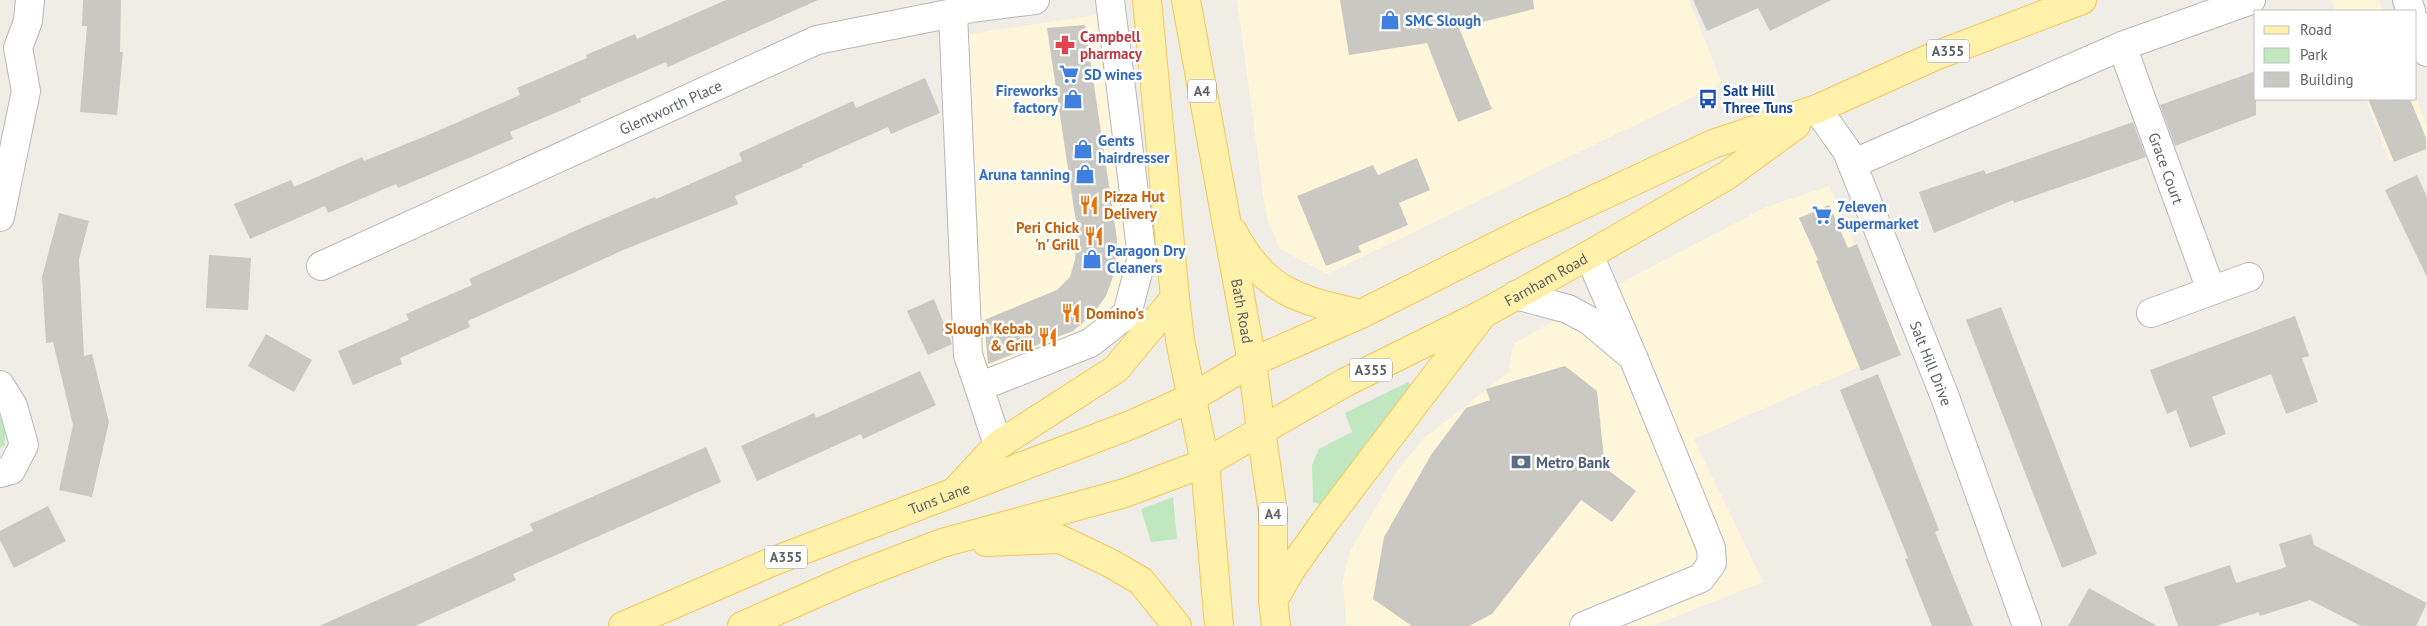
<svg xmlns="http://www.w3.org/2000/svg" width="2427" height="626" viewBox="0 0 2427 626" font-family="'PT Sans',sans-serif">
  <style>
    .commercial { fill: #fef6db }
    .green { fill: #c1e7c1 }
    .building { fill: #cac8c2 }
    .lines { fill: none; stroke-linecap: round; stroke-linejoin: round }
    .minor-casing { stroke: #b5b7bc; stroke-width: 30 }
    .primary-casing { stroke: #f3c75a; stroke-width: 30 }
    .minor { stroke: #fff; stroke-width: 28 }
    .primary { stroke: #fff1aa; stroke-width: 28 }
    .labels { text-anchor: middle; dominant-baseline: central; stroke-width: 5; stroke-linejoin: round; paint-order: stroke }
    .shield { fill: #fff; stroke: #8e9093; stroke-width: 1 }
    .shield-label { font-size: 14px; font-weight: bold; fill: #5d6165 }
    .shop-label { font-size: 15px; font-weight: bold; fill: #366cbe; stroke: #fff; text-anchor: start }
    .health-label { font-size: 15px; font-weight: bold; fill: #be3a42; stroke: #fff; text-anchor: start }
    .transit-label { font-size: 15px; font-weight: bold; fill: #164399; stroke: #fff; text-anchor: start }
    .street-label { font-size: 15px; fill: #5d6165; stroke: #fff }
    .food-label { font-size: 15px; font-weight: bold; fill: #c56008; stroke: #fff; text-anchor: start }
    .service-label { font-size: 15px; font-weight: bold; fill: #4e5e75; stroke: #fff; text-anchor: start }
  </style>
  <rect width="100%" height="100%" fill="#efede5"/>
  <path class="commercial" d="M1237,0H1689L1722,83L1327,274L1280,249L1266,216Z
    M2331,0H2379L2383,11H2335Z
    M1096,15L1132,281L1094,335L997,373L956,367L944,38Z
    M2416,97L2427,127V148L2389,161L2366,99Z
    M1829,186L1902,351L1861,366L1694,439L1763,582L1652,626H1346L1343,581L1349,553L1396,472L1424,438L1509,372L1513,344L1632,277L1766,207Z"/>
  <path class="green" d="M1408,382L1415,391L1403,400L1320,504L1313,502L1312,465L1319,449L1352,432L1345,413Z
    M0,417L5,425V445L0,448Z
    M1173,497L1177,539L1151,542L1141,509Z"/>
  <path class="building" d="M83,0H121L120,52H123L117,115L80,112L87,26H82Z
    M726,0H818L668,67L666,62L580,99L581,102L510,132L513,139L464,160L398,188L396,184L328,213L325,206L250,239L234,204L291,180L294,187L362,157L364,161L433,133L520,95L517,88L587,58L586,55L635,34L637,39Z
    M1340,0H1533L1534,9L1459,28L1492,109L1458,122L1427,43L1349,55Z
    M1693,0H1831L1770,31L1758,8L1707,31Z
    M1085,25L1117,239L1116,268L1106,296L1093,314L1073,331L988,364L984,320L1057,290L1070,277L1075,260L1077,229L1047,28Z
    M2256,71V115L2175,146L2160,105Z
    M925,78L940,113L891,134L888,127L802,165L803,167L735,196L738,204L621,251L468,321L470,327L400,358L402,364L353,385L338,351L409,320L406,314L472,285L469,279L586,226L655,197L656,199L742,161L739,153L853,101L856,108Z
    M2368,99H2410L2426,138V149L2394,162Z
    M2133,122L2146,157L2014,203L2013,200L1934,233L1919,192L1984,170L1986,174Z
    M1417,158L1430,190L1399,203L1408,225L1358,246L1361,252L1326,266L1297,196L1373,165L1378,175Z
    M2417,175L2427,197V277L2385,190Z
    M1829,205L1848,248L1857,244L1901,355L1861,371L1816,261L1818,260L1799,218Z
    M59,213L89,221L79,259L84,356L92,354L109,422L92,497L59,490L73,425L53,342L46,343L42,277Z
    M209,255L251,258L248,310L206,308Z
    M934,299L952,344L928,355L907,311Z
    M2001,307L2097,554L2062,568L1966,320Z
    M2295,316L2309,356L2302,358L2318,402L2286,414L2271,374L2212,397L2226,434L2190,448L2176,410L2167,414L2150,370Z
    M266,334L312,360L294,392L248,366Z
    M1565,366L1597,391L1605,468L1636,491L1612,522L1581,500L1492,614L1469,626H1412L1373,599L1384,537L1431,455L1466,408L1490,400L1486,389Z
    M920,371L936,405L863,439L861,434L757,481L741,446L814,413L816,418Z
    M1878,374L1939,530L1935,532L1973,626H1932L1905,559L1908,558L1840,390Z
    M706,447L721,482L513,574L516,580L415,626H319L533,531L530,524Z
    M48,506L66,541L14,568L0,540V531Z
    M2311,534L2314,545L2427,603L2416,626H2361L2310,600L2260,616L2259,612L2216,626H2178L2164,587L2230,565L2236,583L2286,567L2279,544Z
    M2089,588L2157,626H2068Z"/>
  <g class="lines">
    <defs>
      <g id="minor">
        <path d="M2407,0L2411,11"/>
        <path d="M953,13L968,355L979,387"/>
        <path d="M2416,23L2427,52"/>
        <path id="s1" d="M2122,46L2211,290"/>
        <path id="s2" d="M1817,109L1847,151L1945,397L2027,626"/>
        <path d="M1852,164L2122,46L2251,0"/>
        <path d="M0,217L26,91L18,48L28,21L30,0"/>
        <path id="s3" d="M321,266L817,40L953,13L971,8L1035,0"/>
        <path d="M1516,295L1568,309L1590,321L1628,353"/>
        <path d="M2151,313L2249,277"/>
        <path d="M0,385L13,406L24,445L11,470L0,473"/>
        <path d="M998,445L979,387L1090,343L1127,314L1142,257L1110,0"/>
        <path d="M1584,626L1701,578L1712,563L1711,548L1633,357L1589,255"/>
      </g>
      <g id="primary">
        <path d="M1147,0L1175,298L1180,340L1205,463L1219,626"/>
        <path id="s4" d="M1186,0L1252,362L1261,430L1273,513V600L1276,626"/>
        <path d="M1233,232C1264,292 1299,300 1361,314"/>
        <path d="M958,488L998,445L1116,369L1175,298"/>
        <path d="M986,542L1060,539L1110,563L1141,581L1177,626"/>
        <path d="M1274,599L1292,568L1324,523L1479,319"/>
        <path id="s5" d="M623,626L774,561L1133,424L1191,398L1252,362L1361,314L1520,234L1713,144L1817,109L1935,56L2082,0"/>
        <path id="s6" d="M742,626L856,576L942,543L1125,493L1205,463L1344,383L1483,314L1589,255L1726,176L1796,125"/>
      </g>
    </defs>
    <use href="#minor" class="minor-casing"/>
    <use href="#primary" class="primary-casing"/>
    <use href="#minor" class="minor"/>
    <use href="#primary" class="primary"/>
  </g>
  <defs>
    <symbol id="shop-bare" viewBox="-9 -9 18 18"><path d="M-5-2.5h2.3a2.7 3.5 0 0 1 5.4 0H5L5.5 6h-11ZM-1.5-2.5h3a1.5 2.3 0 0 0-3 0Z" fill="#3f7fe0" stroke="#fff" stroke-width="2.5" paint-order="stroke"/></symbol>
    <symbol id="pharmacy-bare" viewBox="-9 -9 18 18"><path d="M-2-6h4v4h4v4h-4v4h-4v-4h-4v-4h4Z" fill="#e0444e" stroke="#fff" stroke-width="2.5" paint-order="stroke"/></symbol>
    <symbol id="supermarket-bare" viewBox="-9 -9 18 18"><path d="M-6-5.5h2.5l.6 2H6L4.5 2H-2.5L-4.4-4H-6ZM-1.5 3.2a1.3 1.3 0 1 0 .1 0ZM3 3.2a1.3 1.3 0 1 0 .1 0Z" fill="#3f7fe0" stroke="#fff" stroke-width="2.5" paint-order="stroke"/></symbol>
    <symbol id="bus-bare" viewBox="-9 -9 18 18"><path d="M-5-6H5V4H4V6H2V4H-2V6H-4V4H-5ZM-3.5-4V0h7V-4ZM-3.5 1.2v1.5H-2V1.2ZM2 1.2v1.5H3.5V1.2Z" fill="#1a4fb4" stroke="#fff" stroke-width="2.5" paint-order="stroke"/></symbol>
    <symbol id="restaurant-bare" viewBox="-9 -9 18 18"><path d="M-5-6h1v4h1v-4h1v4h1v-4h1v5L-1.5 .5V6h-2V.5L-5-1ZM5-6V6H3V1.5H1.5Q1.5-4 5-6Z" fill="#e8710a" stroke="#fff" stroke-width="2.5" paint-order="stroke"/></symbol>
    <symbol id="bank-bare" viewBox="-9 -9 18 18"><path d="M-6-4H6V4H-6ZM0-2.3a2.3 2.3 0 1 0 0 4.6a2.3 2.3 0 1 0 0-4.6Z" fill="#5c6f8a" stroke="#fff" stroke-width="2.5" paint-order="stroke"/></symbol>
  </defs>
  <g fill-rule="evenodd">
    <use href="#shop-bare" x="1376" y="6" width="28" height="28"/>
    <use href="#pharmacy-bare" x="1051" y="31" width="28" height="28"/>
    <use href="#supermarket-bare" x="1055" y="60" width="28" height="28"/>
    <use href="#shop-bare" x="1059" y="85" width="28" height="28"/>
    <use href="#bus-bare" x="1694" y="85" width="28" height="28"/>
    <use href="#shop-bare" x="1069" y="135" width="28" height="28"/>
    <use href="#shop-bare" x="1071" y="160" width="28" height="28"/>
    <use href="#restaurant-bare" x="1075" y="191" width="28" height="28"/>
    <use href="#supermarket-bare" x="1808" y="201" width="28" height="28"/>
    <use href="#restaurant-bare" x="1080" y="222" width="28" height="28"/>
    <use href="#shop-bare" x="1078" y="245" width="28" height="28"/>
    <use href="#restaurant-bare" x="1057" y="299" width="28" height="28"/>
    <use href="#restaurant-bare" x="1034" y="323" width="28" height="28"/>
    <use href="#bank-bare" x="1507" y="448" width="28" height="28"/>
  </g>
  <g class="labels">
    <g class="shield">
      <rect x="1927" y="39.5" width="42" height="23" rx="4"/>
      <rect x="1188" y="79.5" width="28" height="23" rx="4"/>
      <rect x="1350" y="358.5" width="42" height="23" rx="4"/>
      <rect x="1259" y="502.5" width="28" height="23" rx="4"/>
      <rect x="765" y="545.5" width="42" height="23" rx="4"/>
    </g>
    <g class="shield-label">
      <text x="1948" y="51">A355</text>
      <text x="1202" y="91">A4</text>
      <text x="1371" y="370">A355</text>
      <text x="1273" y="514">A4</text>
      <text x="786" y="557">A355</text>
    </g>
    <g class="shop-label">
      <text x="1405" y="20">SMC Slough</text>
      <text x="1084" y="74">SD wines</text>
      <text x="1058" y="90" text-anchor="end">Fireworks<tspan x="1058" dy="17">factory</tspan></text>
      <text x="1098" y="140">Gents<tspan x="1098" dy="17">hairdresser</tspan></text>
      <text x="1070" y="174" text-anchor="end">Aruna tanning</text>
      <text x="1837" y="206">7eleven<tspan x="1837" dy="17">Supermarket</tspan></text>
      <text x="1107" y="250">Paragon Dry<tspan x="1107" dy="17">Cleaners</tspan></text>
    </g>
    <g class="health-label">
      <text x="1080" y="36">Campbell<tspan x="1080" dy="17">pharmacy</tspan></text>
    </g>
    <g class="transit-label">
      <text x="1723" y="90">Salt Hill<tspan x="1723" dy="17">Three Tuns</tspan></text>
    </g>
    <g class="street-label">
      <text stroke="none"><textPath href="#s3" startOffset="384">Glentworth Place</textPath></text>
      <text stroke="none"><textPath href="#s1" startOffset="130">Grace Court</textPath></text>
      <text stroke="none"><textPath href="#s6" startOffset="879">Farnham Road</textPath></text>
      <text stroke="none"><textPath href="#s4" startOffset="316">Bath Road</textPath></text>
      <text stroke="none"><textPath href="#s2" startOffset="280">Salt Hill Drive</textPath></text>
      <text stroke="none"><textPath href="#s5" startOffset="341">Tuns Lane</textPath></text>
    </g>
    <g class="food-label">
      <text x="1104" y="196">Pizza Hut<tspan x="1104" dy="17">Delivery</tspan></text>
      <text x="1079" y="227" text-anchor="end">Peri Chick<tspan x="1079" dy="17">'n' Grill</tspan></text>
      <text x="1086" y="313">Domino's</text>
      <text x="1033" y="328" text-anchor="end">Slough Kebab<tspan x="1033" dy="17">&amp; Grill</tspan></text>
    </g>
    <g class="service-label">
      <text x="1536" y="462">Metro Bank</text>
    </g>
  </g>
  <rect x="2254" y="10" width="162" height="90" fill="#ffffff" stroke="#bec0c1"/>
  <rect x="2264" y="26" width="25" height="8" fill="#fff1aa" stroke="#bec0c1"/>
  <text x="2300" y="35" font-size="15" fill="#5d6165">Road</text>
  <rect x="2264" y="48" width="25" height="15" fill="#c1e7c1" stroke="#bec0c1"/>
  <text x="2300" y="60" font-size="15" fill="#5d6165">Park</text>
  <rect x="2264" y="72" width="25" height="15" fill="#cac8c2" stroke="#bec0c1"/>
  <text x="2300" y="85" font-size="15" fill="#5d6165">Building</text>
</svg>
